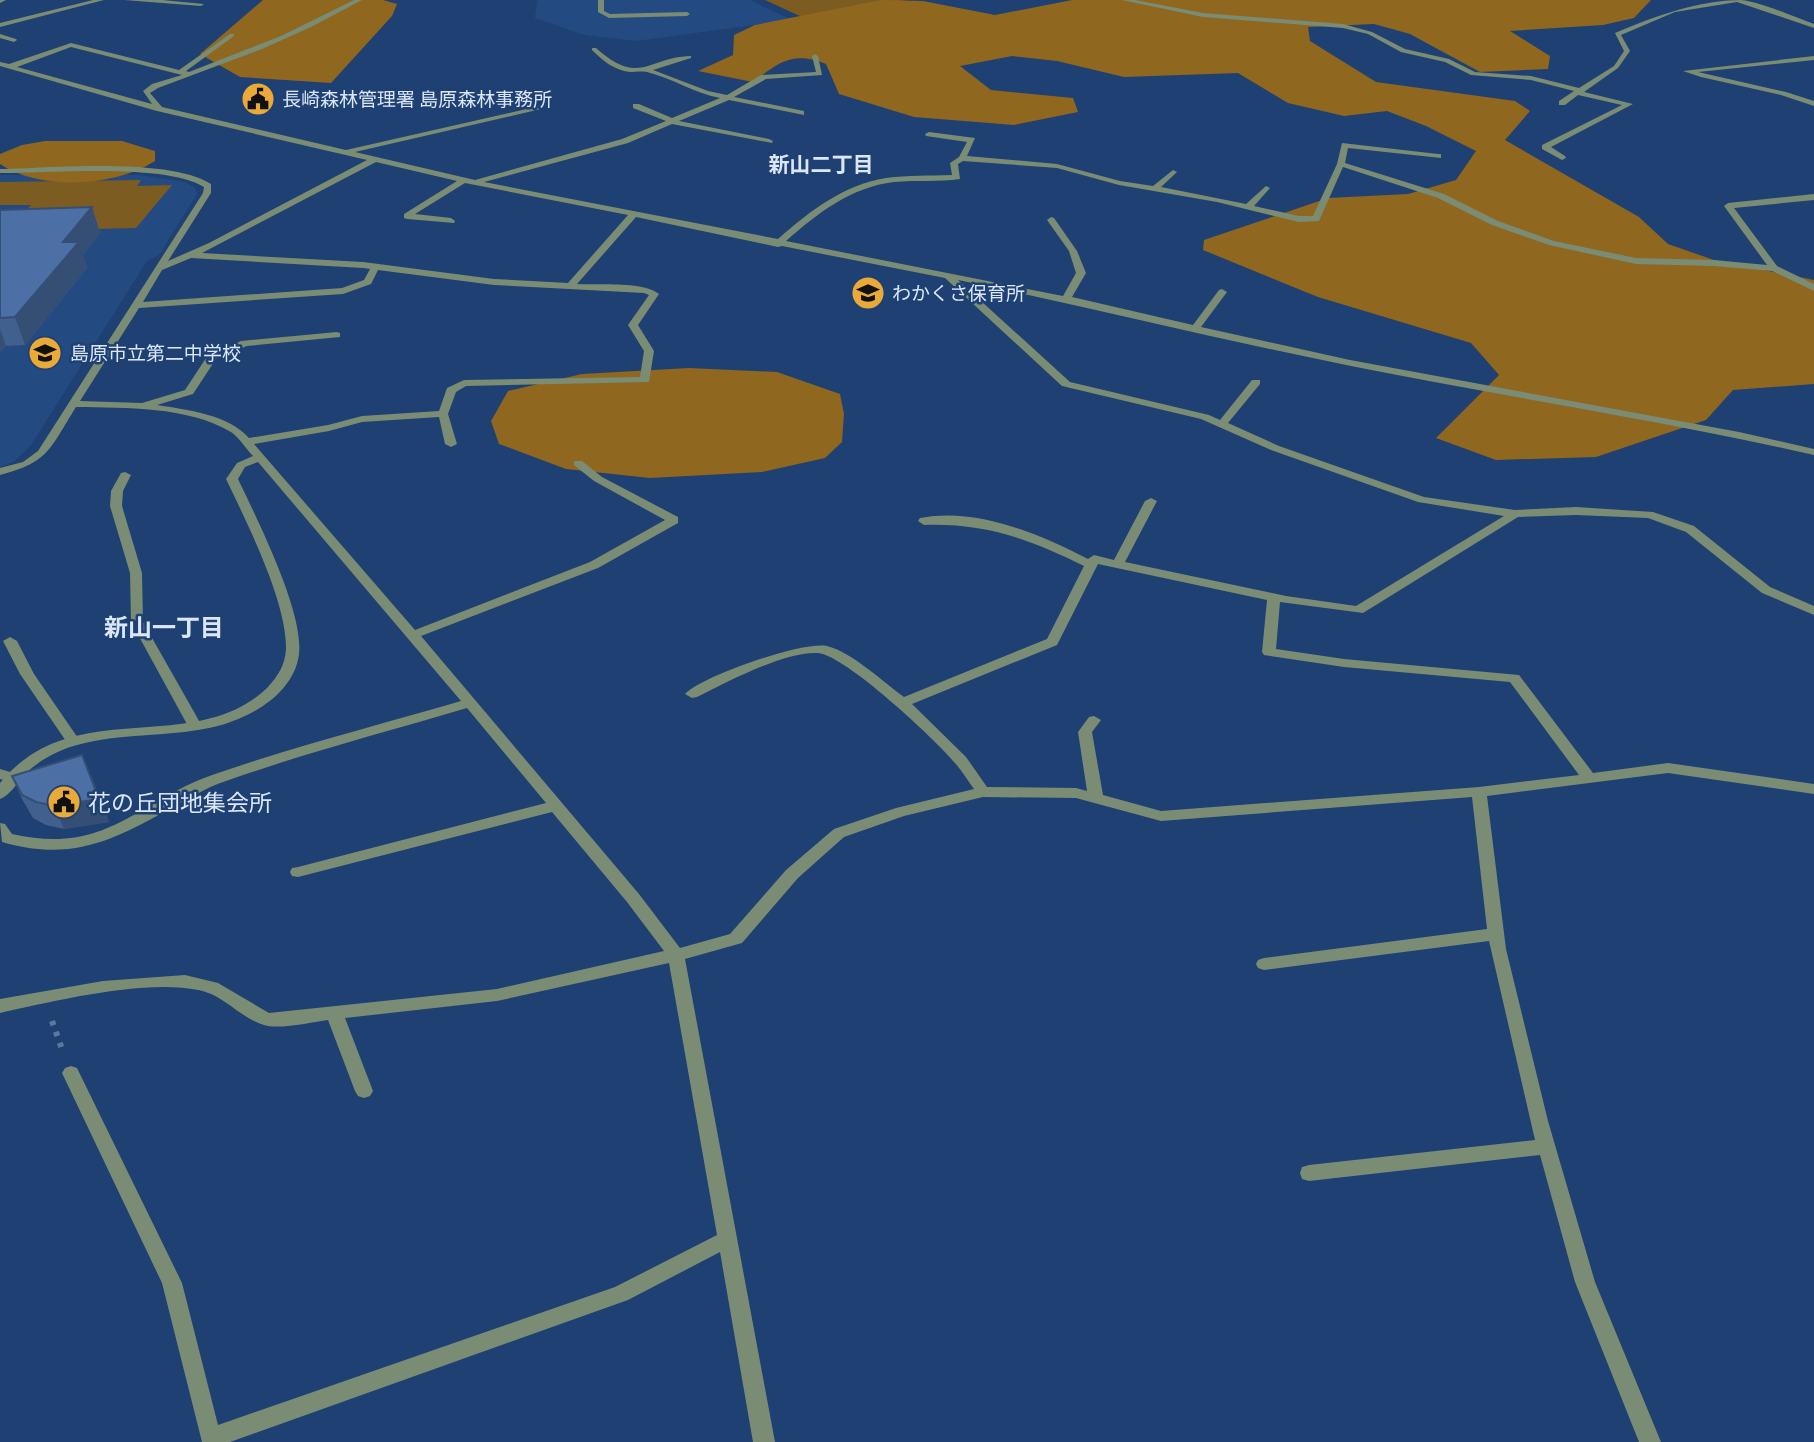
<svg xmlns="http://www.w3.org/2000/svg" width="1814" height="1442" viewBox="0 0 1814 1442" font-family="'Archivo Narrow','Noto Sans JP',sans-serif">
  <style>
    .built { fill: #244a82 }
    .green { fill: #7d5c22 }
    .forest { fill: #8f671f }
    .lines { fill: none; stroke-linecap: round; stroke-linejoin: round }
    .path { stroke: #5d789f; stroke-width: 6; stroke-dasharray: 4.5 7; stroke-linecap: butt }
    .service { fill: #7a8c74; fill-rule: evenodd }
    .minor { fill: #7a8c74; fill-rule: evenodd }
    .wall { fill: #41608e }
    .shaded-wall { fill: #354e74 }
    .building { fill: #4c70a5; stroke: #354e74; stroke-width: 2 }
    .labels { text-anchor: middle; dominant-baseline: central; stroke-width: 5; stroke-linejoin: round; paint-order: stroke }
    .far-poi-label { font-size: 19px; fill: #dbe7f9; stroke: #1e4072; text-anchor: start }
    .far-neighbourhood-label { font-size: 21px; font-weight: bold; fill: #dbe7f9; stroke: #1e4072 }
    .poi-label { font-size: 23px; fill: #dbe7f9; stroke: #1e4072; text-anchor: start }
    .neighbourhood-label { font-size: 24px; font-weight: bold; fill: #dbe7f9; stroke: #1e4072 }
  </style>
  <rect width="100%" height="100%" fill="#1e4072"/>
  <path class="built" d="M537,0H750L792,20L636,41L584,35L535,18Z
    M0,175H140L185,182L195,188L197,194L159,255L147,261L31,445L15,461L0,467Z"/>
  <path class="green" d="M765,0H906L804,18Z
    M141,180L137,186L172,185L136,228L6,231L31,205H0V182Z"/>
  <path class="forest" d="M263,0H383L397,4L392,16L331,83L240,77L200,54Z
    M881,0L923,1L995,15L1072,0H1651L1634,18L1603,25L1510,31L1550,56L1548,69L1480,72L1410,34L1374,24L1308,27L1310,41L1376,82L1515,101L1530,111L1505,140L1639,217L1668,244L1714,260L1814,280V384L1733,390L1706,420L1596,457L1496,460L1436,438L1499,375L1471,343L1318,297L1203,250L1204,240L1328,198L1408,194L1456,180L1476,151L1426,126L1387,111L1344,116L1288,103L1238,73L1124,77L1057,61L1012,56L960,66L991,90L1073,98L1078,112L1014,125L914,117L839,94L826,64C792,51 780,62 753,82L698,71L733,55L734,35L755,25Z
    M45,141H122L155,151V161C114,187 41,191 0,164V154L22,145Z
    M689,368L777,372L840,394L844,414L842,442L825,458L762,472L650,478L566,469L499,444L491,421L508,391L582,374Z"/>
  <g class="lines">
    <path class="path" d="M52,1021L62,1049"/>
    <path class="service" d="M598,0H604V11L610,14L687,12L690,14L687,16L609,18L598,12Z
      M125,472L131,475L123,491L122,506L142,573L143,622L202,726L200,729L195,730L188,726L131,622L130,573L110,506L111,491L121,473Z
      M10,637L17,641L34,674L80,741L78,744H68L20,674L3,641Z
      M0,769L17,774L19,777L12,782L0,779Z"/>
    <path class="minor" d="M0,0H6L0,3Z
      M93,0H104L0,27V23Z
      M124,0H162L204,4L201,6Z
      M354,0H362L311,27L262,49L158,88L150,93L162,107L346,150L544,105V109H541L355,152L475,180L622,139L666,121L633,108V104H639L672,118L720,98C694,93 672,78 647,72C641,71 635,72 630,72C614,70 603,61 592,50V48H596C640,87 648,57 691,56V58L653,70L708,91L727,95L761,75L816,72L812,56L815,54L818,56L822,75L766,79L734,97L804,111V115L729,100L679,121L769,139L773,141L772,143L672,124L628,143L484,182L778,239C810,211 843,185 886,178C908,175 930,176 952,175L950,163L959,157L967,142L926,136L925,134L929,132L975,138L967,156L1057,164L1120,181L1153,186L1173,170L1177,172L1161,187L1246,204L1266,186L1270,188L1254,206L1299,216H1313L1337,164L1342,143L1438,154H1441V158L1348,148L1345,163L1444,194L1498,221L1554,241L1636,258L1714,260L1767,265L1724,206L1728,203L1814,194V200L1734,208L1777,266L1814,284V291L1772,271L1714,266L1636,264L1549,245L1492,225L1438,198L1343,167L1319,221L1299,222L1217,202L1119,185L1057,168L963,161L958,164L960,179C938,182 916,180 894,182C851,187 818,213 786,241L1063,296L1076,273L1069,251L1047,220L1051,217L1054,218L1077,251L1086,273L1072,297L1193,325L1219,290L1222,289L1227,292L1201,327L1350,360L1739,432L1814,449V455C1661,420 1505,397 1351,366C1220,340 1090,307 958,280L1070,382L1209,415L1220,420L1252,380H1260V384L1228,423L1279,446L1424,497L1515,510L1576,507L1653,512L1694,526L1770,587L1814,606V615L1762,593L1686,532L1648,518L1576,515L1518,517L1363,613L1280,602L1276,649L1344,659L1519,675L1593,773L1668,763L1814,784V794L1668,773L1487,796L1506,949L1548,1121L1595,1282L1661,1442H1639L1575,1282L1540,1155L1309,1181L1302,1179L1300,1173L1302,1167L1309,1165L1535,1140L1489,941L1264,970L1258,968L1256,964L1258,960L1264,958L1487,929L1472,797L1161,821L1076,798L983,797L904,816L844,837L798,878L742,943L685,959L775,1442H753L720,1252L628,1300L230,1442H202L162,1283L62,1073L65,1068L71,1066L77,1068L182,1283L218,1425L615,1287L717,1235L669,963L497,1001L345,1018L373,1091L370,1096L364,1098L358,1096L355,1091L328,1020C312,1022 279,1030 264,1025C240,1018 223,994 198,990C145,979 54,1001 0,1013V999L103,981L185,975L218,983L269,1013L497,989L664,951L627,902L552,812L298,877L292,876L290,872L292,868L298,867L546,803L467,708C386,732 305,753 226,781C207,787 190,798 173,807C112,841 72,862 2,842L0,823L5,824L12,834C108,856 136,801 215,774C296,746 379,725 461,701L258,462L245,467L238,479C257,519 304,612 299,654C294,696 245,721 209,728C166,737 120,733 77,745C58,750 40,760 26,773C18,781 10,796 0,799V783C17,762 39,747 65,739C132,718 214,740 268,687C278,676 285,665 286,649C287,602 247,523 226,479L237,463L253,456C246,449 239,437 231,432C187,406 126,408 76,407C50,448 50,462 0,475V468L23,462L38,451L203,193L204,187C166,163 48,173 0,173V169C52,168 169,157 211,184V193L168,261L209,243L367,160L157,111L7,68L0,66V62L9,64L71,43L179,70L230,34H234V36L186,71L189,72L281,36ZM71,47L182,75L152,84L143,91L152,104L17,67ZM376,162L457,181L404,214V218L407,219L454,223L455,221L451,218L415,214L465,183L628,215L568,283L494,279L363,262L202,253ZM636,217L778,247L782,246L945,278L1062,386L1201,419L1271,450L1418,502L1504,516L1356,606L1286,596L1125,562L1157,501L1151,498L1145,501L1114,560L1094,555L1088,559C1039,534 977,507 920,518L918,521L924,525C985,523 1030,539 1084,566L1047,639L904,697C883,682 852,652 827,646C802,641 702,676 685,694L692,698L697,697C727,682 785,651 818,653C845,655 936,740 955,763C962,771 968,781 974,789L896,808L834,829L786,870L730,934L680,948L639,894L421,636L598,568L678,523V517L602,477L582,461H574V465L594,481L665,520L590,562L415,630L254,444L329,431L362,422L439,417L445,444L451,447L457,444L448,414L456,392L466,386L649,382L654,351L638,325L659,294C643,281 599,285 577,284ZM191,258L363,268L370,269L364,280L342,288L143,302L162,270ZM378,270L494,285L644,293L649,295L628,325L644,351L640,377L464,380L447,388L439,411L362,416L328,425L249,438C228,414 187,410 157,405L193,394L216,359L247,346L340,337V333L337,332L241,341L208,355L185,390L142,403L80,401L139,308L343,294L371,284ZM1098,564L1267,600L1262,652L1264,655L1344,667L1510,682L1579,775L1479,787L1161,811L1103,795L1092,732L1101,720L1094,716L1089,717L1078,732L1087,791L1076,788L987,787L966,757L912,704L1057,645Z
      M1122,0H1135L1203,13L1343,24L1372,32L1405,49L1449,59L1475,72L1531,76L1579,88L1614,66L1624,51L1615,33C1653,17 1698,0 1741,0C1761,2 1794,17 1814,24V28L1737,2L1675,12L1621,35L1630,51L1618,68L1584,92L1633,104L1551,147L1565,156L1566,158L1562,160L1542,149V145L1622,105L1578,95L1565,105H1559V101L1574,91L1531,80L1471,75L1445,62L1401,52L1368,34L1343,28L1203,17Z
      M0,34L16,39L17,40L14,42L0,38Z
      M1814,56V60L1698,72L1786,92L1814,101V106L1781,95L1701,77L1683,71Z"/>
  </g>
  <path class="wall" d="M92,207L100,233L83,255L87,268L25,345L6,346L0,353V210Z
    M12,776L92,778L109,822L64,829L46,825L33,818L22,799Z"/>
  <path class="shaded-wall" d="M92,207L100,233L83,255L87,268L25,345L15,317L63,242Z
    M0,329L6,346L0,353Z
    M82,755L109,822L64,829L54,806Z"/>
  <path class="building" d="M92,207L63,242H79L15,317L0,318V210Z
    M82,755L99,799L54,806L36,802L22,795L12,776Z"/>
  <defs>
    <symbol id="civic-disc" viewBox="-11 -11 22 22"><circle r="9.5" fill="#e9aa38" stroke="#1e4072"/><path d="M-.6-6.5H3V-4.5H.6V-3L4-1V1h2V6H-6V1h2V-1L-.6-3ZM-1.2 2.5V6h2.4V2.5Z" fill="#111"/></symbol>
    <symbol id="school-disc" viewBox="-11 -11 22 22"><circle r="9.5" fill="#e9aa38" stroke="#1e4072"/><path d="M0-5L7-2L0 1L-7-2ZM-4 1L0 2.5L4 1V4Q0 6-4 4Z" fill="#111"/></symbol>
  </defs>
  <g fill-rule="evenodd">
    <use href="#civic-disc" x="239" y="80" width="38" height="38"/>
    <use href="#school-disc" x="849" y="274" width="38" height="38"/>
    <use href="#school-disc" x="26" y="334" width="38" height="38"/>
    <use href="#civic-disc" x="45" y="783" width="38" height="38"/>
  </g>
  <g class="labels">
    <g class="far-poi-label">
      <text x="282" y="99">長崎森林管理署 島原森林事務所</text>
      <text x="892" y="293">わかくさ保育所</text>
      <text x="70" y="353">島原市立第二中学校</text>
    </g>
    <g class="far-neighbourhood-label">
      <text x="821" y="164">新山二丁目</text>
    </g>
    <g class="poi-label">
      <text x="88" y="802">花の丘団地集会所</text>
    </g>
    <g class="neighbourhood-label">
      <text x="164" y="627">新山一丁目</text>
    </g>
  </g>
</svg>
